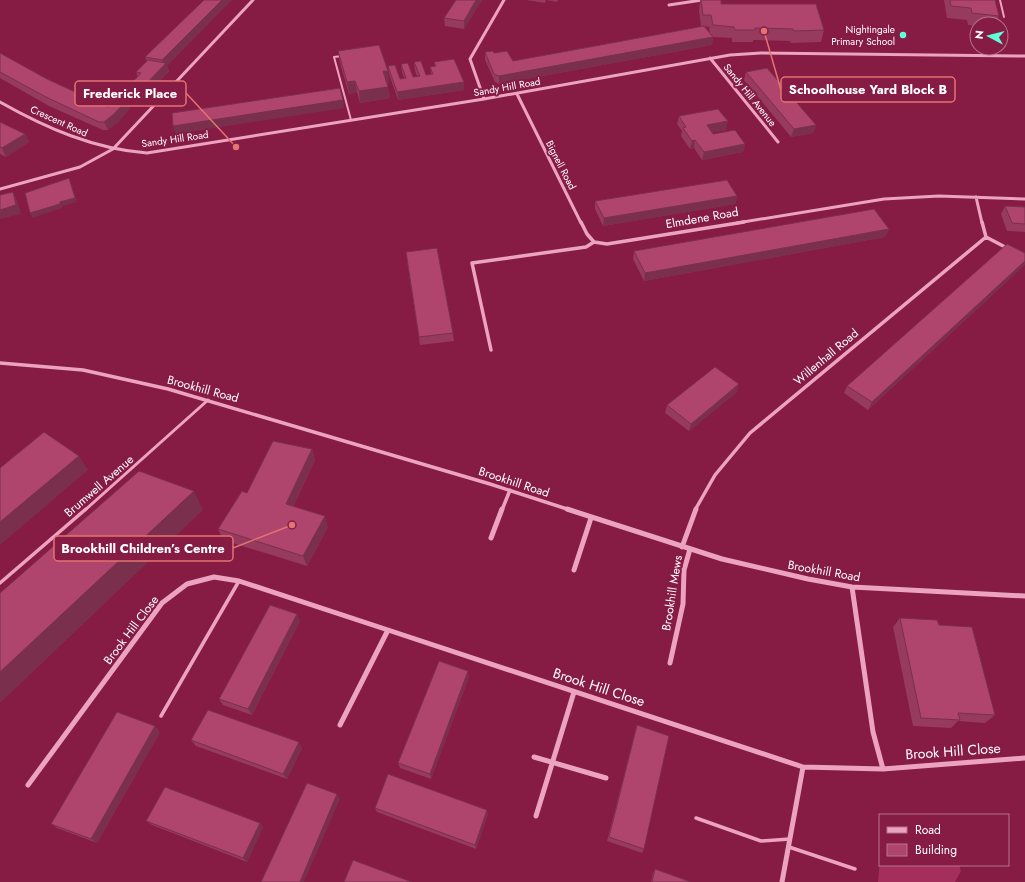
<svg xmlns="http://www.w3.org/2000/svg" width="1025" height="882" viewBox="0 0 1025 882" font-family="Jost,sans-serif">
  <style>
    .green { fill: #a42e5c }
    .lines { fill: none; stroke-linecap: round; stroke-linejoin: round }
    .service-far2 { stroke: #eca3bf; stroke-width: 2 }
    .service-far1 { stroke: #eca3bf; stroke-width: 3 }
    .service { stroke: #eca3bf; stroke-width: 3.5 }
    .minor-far2 { stroke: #eca3bf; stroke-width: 3 }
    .minor-far1 { stroke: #eca3bf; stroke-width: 3.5 }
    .minor { stroke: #eca3bf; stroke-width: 5 }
    .wall { fill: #963a5e; fill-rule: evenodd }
    .shaded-wall { fill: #7a304c }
    .building { fill: #af446d; stroke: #7a304c }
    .poi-dot { fill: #5ffdd9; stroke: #861b43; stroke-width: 1.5 }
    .labels { text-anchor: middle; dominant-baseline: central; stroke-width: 4; stroke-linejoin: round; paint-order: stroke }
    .far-poi-label { font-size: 10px; fill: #fff; stroke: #861b43; text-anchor: end }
    .far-street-label { font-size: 10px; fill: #fff; stroke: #861b43 }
    .street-label { font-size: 12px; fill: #fff; stroke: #861b43 }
    .near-street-label { font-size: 14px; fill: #fff; stroke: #861b43 }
    .leader { fill: none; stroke: #e47373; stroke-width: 1.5 }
    .callout-dot { fill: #e47373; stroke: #861b43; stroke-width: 1.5 }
    .callout { fill: #861b43; stroke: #e47373; stroke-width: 1.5 }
    .callout-label { font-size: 13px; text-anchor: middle; font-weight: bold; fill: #fff }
  </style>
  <rect width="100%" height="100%" fill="#861b43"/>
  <path class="green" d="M880,858V865H959L961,871L955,882H878Z"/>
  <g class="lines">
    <path class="service-far2" d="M1000,0L1004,17
      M342,56L334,57L351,120"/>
    <path class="service-far1" d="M85,510L208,400"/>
    <path class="service" d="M0,583L86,509
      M161,716L239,581
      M696,818L761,841L790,839
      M789,847L855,869"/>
    <path class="minor-far2" d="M669,5L702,0
      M710,58L778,142
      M517,94L581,223
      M484,99L470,59L504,0
      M0,102C46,128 94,149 147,153L484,99L730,55L761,53L1025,56
      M0,189L80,167L113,149L253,0
      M976,197L982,223
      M737,223L884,199L939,196L1025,199"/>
    <path class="minor-far1" d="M581,222L587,234L594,242
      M986,237L1007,248
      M491,350L472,263L586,247L594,242L607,244L744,222
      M0,363L83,370L168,389L490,484L570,510
      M502,510L510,490
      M695,510L715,475L750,433L986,237L982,222"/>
    <path class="minor" d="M567,509L722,559L808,579L852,587L1025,596
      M491,538L502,509
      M682,547L696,509
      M574,570L591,518
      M670,663L683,604L684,570L690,549
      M340,725L388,630L803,767L883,769L873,732L852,587
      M534,757L606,778
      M883,769L1025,758
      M28,785L162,603L187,584L214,577L239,581L388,630
      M536,816L574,692
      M782,882L803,767"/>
  </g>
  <path class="wall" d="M204,0L167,66L169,71L142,98L130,96L127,88L138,77L136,72L147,61L145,57Z
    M456,0H482L464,29L445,26L444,18Z
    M526,0H558L557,2L546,0L545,3Z
    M700,0L721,4L824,30L821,42L791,43L790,41L753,40V42H732V38L713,37L712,45L499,84L495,82L485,60V52L494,53L513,61L704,26H701L699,11ZM704,26L709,27L710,34Z
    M944,0H996L995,2L999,16L995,24H977V26L968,25L967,20L947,18Z
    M338,51L389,82L387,83L388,87L390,98L360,103L357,92L349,94L340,63Z
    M0,53L47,79L108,107L130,108L118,122L108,130H103L49,106L0,78Z
    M414,62L426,75L431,74L430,67L435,66L434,62L464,82V90L398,100L389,74L388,66L400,79L404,78L402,72L401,64L413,77L417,76L415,71Z
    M746,72L816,125L813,133L791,137L744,80Z
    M679,116L726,130L712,132L713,134L745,144L743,152L702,160L694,148L690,149L681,136L682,131L677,124Z
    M0,122L25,134L29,142L6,157L0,154Z
    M737,196L735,204L603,226L595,209V201Z
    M1005,206L1025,207V232L1007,231L1001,214Z
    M889,229L885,237L644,281L633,259L634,251Z
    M407,260L453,333L454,341L420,345Z
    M999,289L868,410L844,393L847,386Z
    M737,392L689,431L665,413L667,405Z
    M312,449L315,460L293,507L328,527L307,566L223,540L218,529L247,493Z
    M900,618L939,625L995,715L985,723L958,721L951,728L913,726L893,627Z
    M300,621L252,715L223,705L219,699Z
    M469,677L431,779L400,768L398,763Z
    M637,725L644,849L642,853L607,841Z
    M160,732L97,843L57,828L51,824Z
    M191,740L302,748L287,779L196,746Z
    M375,808L488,814L476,849L377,812Z
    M146,821L260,823L263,827L247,862L152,825Z
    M655,869L691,882H651L653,873Z"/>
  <path class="shaded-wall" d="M222,0H232L167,66L169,71L142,98L140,90L164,66L162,60Z
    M476,0H482L464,29V21Z
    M713,37L712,45L499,84V76Z
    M383,71H388L389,82L384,83Z
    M355,81L357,92L349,94L347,82Z
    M464,82V90L398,100L397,92Z
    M388,87L390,98L360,103L359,91Z
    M127,100L130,108L118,122L108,130L104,122Z
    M343,100L344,108L176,134L173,126Z
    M728,121L726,130L705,134L707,125Z
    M816,125L813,133L791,137L794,129Z
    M25,134L29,142L6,157L2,148Z
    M695,140L694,148L690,149L692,141Z
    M745,144L743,152L702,160L704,152Z
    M69,178L71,182L77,202L62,206V208L32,218L30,213L60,202Z
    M13,192L17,200L21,214L0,219V210Z
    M737,196L735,204L603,226L604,218Z
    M889,229L885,237L644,281L645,273Z
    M1025,261V265L868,410L872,402Z
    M739,384L737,392L689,431L691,424Z
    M312,449L315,460L289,515L286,504Z
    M79,456L88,470L0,545V522Z
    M194,491L203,510L0,703V672Z
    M325,516L328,527L307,566L303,556Z
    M297,614L300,621L252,715L248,709Z
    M468,671L469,677L431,779L430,774Z
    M155,726L160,732L97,843L91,839Z
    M299,742L302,748L287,779L283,774Z
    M337,794L340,799L304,882H300Z
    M487,810L488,814L476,849L475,845Z
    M260,823L263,827L247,862L243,858Z"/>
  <path class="building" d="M204,0H222L162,60L145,57Z
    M456,0H476L464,21L444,18Z
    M701,0H721V4H816L824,30L794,31L793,29L755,28V30H735L734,27L713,25L711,15H703Z
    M950,0H995L999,16L972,13L971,8L951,6Z
    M704,26L713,37L499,76L494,74L485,52L493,51L494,53L507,51L513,61Z
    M379,45L388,71H383L388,87L359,91L355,81L347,82L338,51Z
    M0,53L47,79L108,107L119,98L127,100L114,114L104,122H99L46,97L0,72Z
    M454,59L464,82L397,92L388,66L395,65L400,79L406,78L401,64L408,63L413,77L420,76L414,62L421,61L426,75L433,74L430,67L436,66L434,62Z
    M148,60L166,63L140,90L127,88L141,73L136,72Z
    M767,68L816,125L794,129L746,72Z
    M340,88L343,100L173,126L172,113Z
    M718,109L728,121L707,125L713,134L735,130L745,144L704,152L695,140L692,141L683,128L686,127L679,116Z
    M0,122L25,134L2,148L0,147Z
    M69,178L75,198L60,202V204L30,213L25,193Z
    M727,180L737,196L604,218L595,201Z
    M13,192L16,205L0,210V195Z
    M1005,206L1025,207V224L1012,223Z
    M874,209L889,229L645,273L634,251Z
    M1007,244L1025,253V261L872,402L847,386Z
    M437,248L453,333L419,337L406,252Z
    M715,367L739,384L691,424L667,405Z
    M44,432L79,456L0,522V468Z
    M273,441L312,449L286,504L325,516L303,556L218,529L242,491L247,493Z
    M139,471L194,491L0,672V593Z
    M270,605L297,614L248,709L219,699Z
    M900,618L937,620L939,625L972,627L995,715L958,713L960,720L921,718Z
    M439,661L468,671L430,774L398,763Z
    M208,710L299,742L283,774L191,740Z
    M117,712L155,726L91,839L51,824Z
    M637,725L669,736L644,849L609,837Z
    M388,774L487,810L475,845L375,808Z
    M307,783L337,794L300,882H261Z
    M165,787L260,823L243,858L146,821Z
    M353,860L412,882H344Z
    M655,869L691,882H652Z"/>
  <circle class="poi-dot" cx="903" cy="35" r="4"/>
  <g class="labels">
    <g class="far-poi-label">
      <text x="895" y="29">Nightingale<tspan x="895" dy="12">Primary School</tspan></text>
    </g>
    <g class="far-street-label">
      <text transform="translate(507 87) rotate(-10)">Sandy Hill Road</text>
      <text transform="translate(750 95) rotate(51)">Sandy Hill Avenue</text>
      <text transform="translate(59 121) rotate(24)">Crescent Road</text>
      <text transform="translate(175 139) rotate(-8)">Sandy Hill Road</text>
      <text transform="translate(561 165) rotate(63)">Bignell Road</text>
    </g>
    <g class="street-label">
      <text transform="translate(702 218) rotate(-10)">Elmdene Road</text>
      <text transform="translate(826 357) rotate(-40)">Willenhall Road</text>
      <text transform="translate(203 389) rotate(15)">Brookhill Road</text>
      <text transform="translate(514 482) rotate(18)">Brookhill Road</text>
      <text transform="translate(99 486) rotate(-41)">Brumwell Avenue</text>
      <text transform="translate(824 571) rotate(10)">Brookhill Road</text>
      <text transform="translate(672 593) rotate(-81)">Brookhill Mews</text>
      <text transform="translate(131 630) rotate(-53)">Brook Hill Close</text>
    </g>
    <g class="near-street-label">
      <text transform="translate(599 687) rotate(18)">Brook Hill Close</text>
      <text transform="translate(953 751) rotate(-4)">Brook Hill Close</text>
    </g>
  </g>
  <path class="leader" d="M764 31L781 90M236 147L186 93M292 525L233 548"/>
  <g class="callout-dot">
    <circle cx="764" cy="31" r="4"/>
    <circle cx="236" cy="147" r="4"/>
    <circle cx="292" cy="525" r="4"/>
  </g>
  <g class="callout">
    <rect x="781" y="77" width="174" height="25" rx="4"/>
    <rect x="75" y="81" width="111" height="25" rx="4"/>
    <rect x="54" y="536" width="179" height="25" rx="4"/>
  </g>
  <g class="callout-label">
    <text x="868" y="94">Schoolhouse Yard Block B</text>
    <text x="130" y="98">Frederick Place</text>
    <text x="143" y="553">Brookhill Children’s Centre</text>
  </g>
  <rect x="879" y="814" width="130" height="52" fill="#861b43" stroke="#b6768e"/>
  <rect x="887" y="827" width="20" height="6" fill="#eca3bf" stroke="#b6768e"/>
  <text x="915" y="834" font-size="12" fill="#ffffff">Road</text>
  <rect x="887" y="844" width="20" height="12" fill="#af446d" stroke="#b6768e"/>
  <text x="915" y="854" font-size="12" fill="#ffffff">Building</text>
  <g transform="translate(989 36) rotate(277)"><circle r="19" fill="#861b43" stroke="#b6768e"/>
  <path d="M0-3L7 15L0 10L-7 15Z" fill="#5ffdd9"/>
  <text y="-6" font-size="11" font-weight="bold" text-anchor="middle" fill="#ffffff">N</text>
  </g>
</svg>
